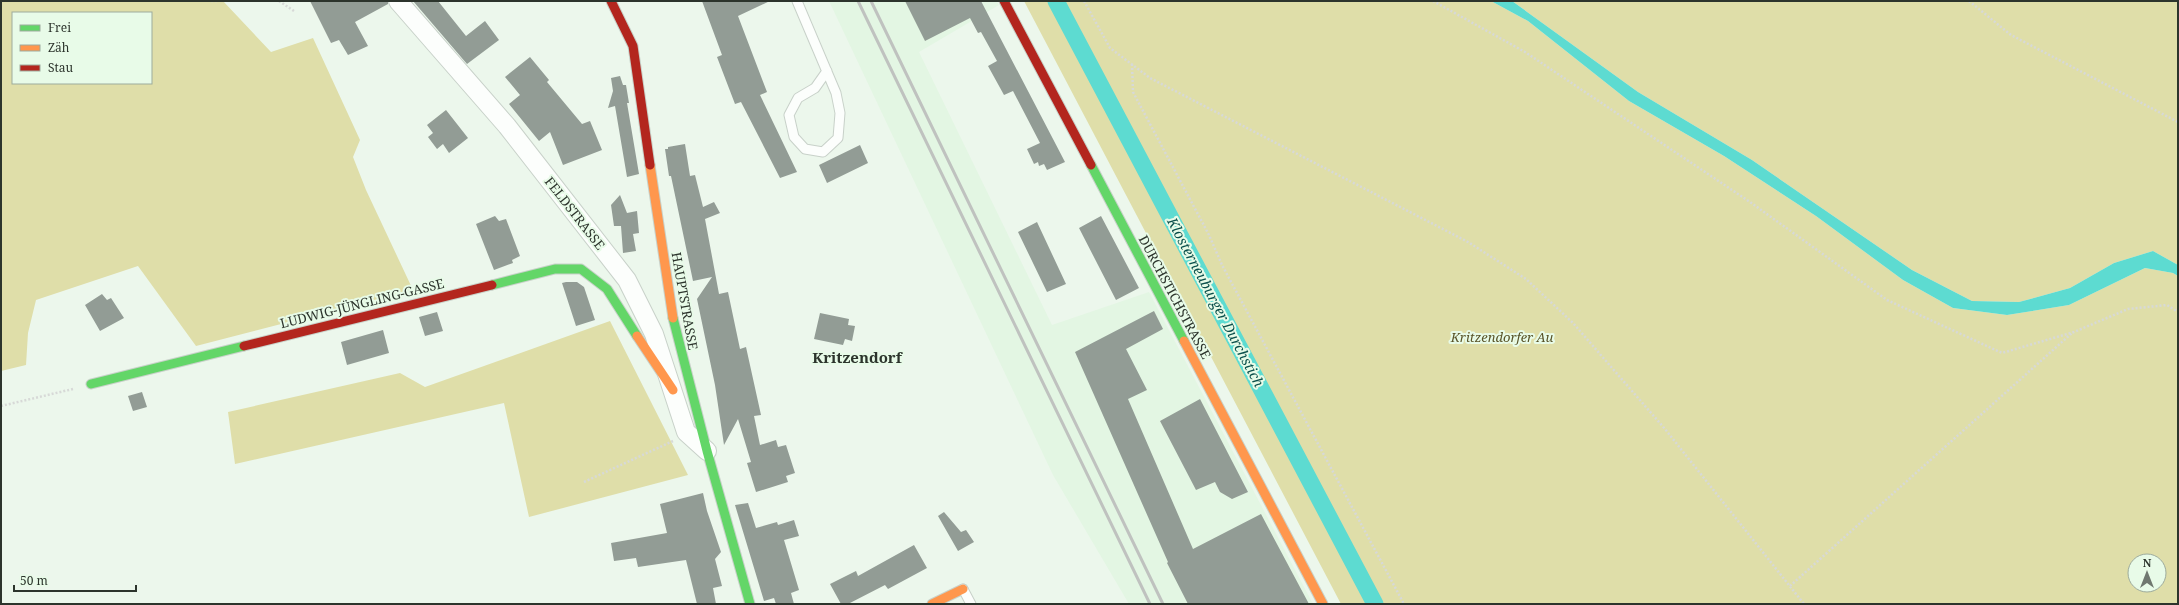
<svg xmlns="http://www.w3.org/2000/svg" width="2179" height="605" viewBox="0 0 2179 605" font-family="'Noto Serif',serif">
  <style>
    .built { fill: #e3f6e3 }
    .green { fill: #dfdea9; fill-rule: evenodd }
    .water { fill: #5ddbd1 }
    .lines { fill: none; stroke-linecap: round; stroke-linejoin: round }
    .canal { stroke: #5ddbd1; stroke-width: 17 }
    .building { fill: #929c95 }
    .lane-casing { stroke: #c8d1c9; stroke-width: 11 }
    .street-casing { stroke: #c8d1c9; stroke-width: 20 }
    .fast-casing { stroke: #c8d1c9; stroke-width: 11 }
    .slow-casing { stroke: #c8d1c9; stroke-width: 11 }
    .jam-casing { stroke: #c8d1c9; stroke-width: 11 }
    .path { stroke: #d7d9d7; stroke-width: 2.5; stroke-dasharray: 2 2; stroke-linecap: butt }
    .lane { stroke: #fcfefc; stroke-width: 9 }
    .street { stroke: #fcfefc; stroke-width: 18 }
    .fast { stroke: #63d668; stroke-width: 9 }
    .slow { stroke: #ff974d; stroke-width: 9 }
    .jam { stroke: #b3261e; stroke-width: 9 }
    .rail { stroke: #bfc2bf; stroke-width: 3 }
    .labels { text-anchor: middle; dominant-baseline: central; stroke-width: 4; stroke-linejoin: round; paint-order: stroke }
    .street-label { font-size: 13px; fill: #2c342c; stroke: #e8fbe8 }
    .park-label { font-size: 13px; font-style: italic; fill: #585327; stroke: #e8fbe8 }
    .water-label { font-size: 14px; font-style: italic; fill: #0a4f4b; stroke: #e8fbe8 }
    .quarter-label { font-size: 15px; font-weight: bold; fill: #2c342c; stroke: #e8fbe8 }
  </style>
  <rect width="100%" height="100%" fill="#ecf7ec"/>
  <path class="built" d="M829,1H997L999,5L919,52L1052,325L1149,292L1313,604H1129L1053,475Z"/>
  <path class="green" d="M1,1H223L271,52L313,38L360,140L353,157L366,190L413,290L196,346L138,266L36,300L28,333L26,365L1,371ZM13,13H151V83H13Z
    M1024,1H1491L1528,21L1629,101L1724,156L1816,216L1903,280L1953,308L2007,315L2069,305L2145,268L2173,273L2178,276V604H1341ZM2135,561H2159V585H2135Z
    M1512,1H2178V265L2153,251L2114,263L2070,288L2019,302L1972,301L1912,270L1752,160L1638,92Z
    M610,321L688,475L529,517L504,403L235,464L228,412L400,373L425,387Z"/>
  <path class="water" d="M1491,1H1512L1638,92L1752,160L1912,270L1972,301L2019,302L2070,288L2114,263L2153,251L2178,265V276L2173,273L2145,268L2069,305L2007,315L1953,308L1903,280L1816,216L1724,156L1629,101L1528,21Z"/>
  <g class="lines">
    <path class="canal" d="M1056,1L1375,604"/>
  </g>
  <path class="building" d="M310,1H388V4L355,22L368,46L348,55L339,40L331,43Z
    M413,1H438L466,36L485,21L499,40L467,64Z
    M702,1H770L738,16L767,92L760,95L797,172L780,178L741,102L735,104L717,57L722,55Z
    M905,1H981L1065,162L1047,170L1044,164L1039,166L1038,162L1034,164L1027,149L1040,143L1013,91L1004,95L988,66L997,61L981,32L978,33L970,18L925,41Z
    M530,57L549,80L547,82L582,124L590,121L602,150L563,165L550,132L539,141L509,104L520,95L505,77Z
    M620,76L623,85H626L629,103H627L639,174L627,177L615,106L608,108L613,91L611,78Z
    M446,110L468,138L449,153L443,144L437,149L428,137L433,133L427,125Z
    M685,144L690,176L695,175L703,207L714,202L720,213L705,219L719,294L728,292L740,349L746,347L761,415L754,416L760,445L776,440L778,447L786,445L795,473L786,476L788,482L756,492L747,463L751,462L738,419L724,445L715,385L697,299L712,277L693,281L671,176H669L665,149H668V147Z
    M860,145L868,163L827,183L819,165Z
    M620,195L627,213L637,211L639,233L633,234L636,251L623,253L621,226H614L611,205Z
    M495,216L499,221L506,219L520,256L512,260L513,263L494,270L476,224Z
    M1101,216L1139,288L1116,300L1079,228Z
    M1037,222L1066,284L1047,292L1018,232Z
    M566,282H577L584,287L595,320L576,326L562,283Z
    M102,294L107,300L111,298L124,318L100,331L85,305Z
    M1154,311L1163,329L1126,349L1147,390L1128,399L1193,549L1261,514L1309,604H1188L1167,563L1168,562L1075,352Z
    M437,312L443,331L425,336L419,317Z
    M820,313L849,319L848,325L855,326L852,341L845,339L843,345L814,339Z
    M383,330L389,353L347,365L341,342Z
    M142,392L147,407L133,411L128,396Z
    M1200,399L1248,492L1232,499L1220,492L1215,482L1196,490L1160,421Z
    M703,493L707,511L721,552L715,559L722,586L713,588L716,604H697L686,560L638,567L636,558L614,561L611,543L667,533L660,504Z
    M748,503L756,528L777,522L778,525L794,520L799,536L784,540L799,590L791,593L794,604H776L774,598L764,601L735,505Z
    M944,512L961,532L966,530L974,542L958,551L938,516Z
    M914,545L927,568L888,589L885,585L848,604H841L830,584L856,571L858,576Z"/>
  <g class="lines">
    <defs>
      <path id="lane" d="M797,1L836,93L840,113L838,138L823,152L805,149L794,137L789,115L798,98L815,88L827,71
        M963,589L971,604"/>
      <path id="street" d="M398,1L507,126L627,280L654,334L686,432L707,451"/>
      <path id="fast" d="M1091,165L1184,341
        M492,285L555,269H581L607,289L637,336
        M673,318L707,451L750,604
        M91,384L244,346"/>
      <path id="slow" d="M650,165L673,318
        M637,336L673,390
        M1184,341L1323,604
        M932,604L963,589"/>
      <path id="jam" d="M611,1L633,46L650,165
        M1004,1L1091,165
        M244,346L492,285"/>
    </defs>
    <use href="#lane" class="lane-casing"/>
    <use href="#street" class="street-casing"/>
    <use href="#fast" class="fast-casing"/>
    <use href="#slow" class="slow-casing"/>
    <use href="#jam" class="jam-casing"/>
    <path class="path" d="M211,1H218
      M279,1L294,11
      M1084,1L1110,48L1150,78L1468,242L1526,279L1573,323L1665,429L1804,604
      M1433,1L1525,52L1750,202L1887,300L2002,353L2074,332L2128,309L2167,305L2178,312
      M1969,1L2011,35L2178,122
      M1132,64L1133,92L1209,235L1222,265L1404,604
      M1,406L73,389
      M584,482L673,441
      M1790,586L2072,333"/>
    <use href="#lane" class="lane"/>
    <use href="#street" class="street"/>
    <use href="#fast" class="fast"/>
    <use href="#slow" class="slow"/>
    <use href="#jam" class="jam"/>
    <path class="rail" d="M858,1L1150,604
      M871,1L1163,604"/>
  </g>
  <g class="labels">
    <g class="street-label">
      <text transform="translate(575 213) rotate(52)">FELDSTRASSE</text>
      <text transform="translate(1175 297) rotate(62)">DURCHSTICHSTRASSE</text>
      <text transform="translate(685 301) rotate(80)">HAUPTSTRASSE</text>
      <text transform="translate(362 303) rotate(-14)">LUDWIG-JÜNGLING-GASSE</text>
    </g>
    <g class="park-label">
      <text x="1502" y="337">Kritzendorfer Au</text>
    </g>
    <g class="water-label">
      <text transform="translate(1216 302) rotate(62)">Klosterneuburger Durchstich</text>
    </g>
    <g class="quarter-label">
      <text x="857" y="357">Kritzendorf</text>
    </g>
  </g>
  <rect width="2179" height="605" fill="none" stroke="#2c342c" stroke-width="4"/>
  <rect x="12" y="12" width="140" height="72" fill="#e8fbe8" stroke="#9dab9d"/>
  <rect x="20" y="25" width="20" height="6" fill="#63d668" stroke="#9dab9d"/>
  <text x="48" y="32" font-size="12" fill="#2c342c">Frei</text>
  <rect x="20" y="45" width="20" height="6" fill="#ff974d" stroke="#9dab9d"/>
  <text x="48" y="52" font-size="12" fill="#2c342c">Zäh</text>
  <rect x="20" y="65" width="20" height="6" fill="#b3261e" stroke="#9dab9d"/>
  <text x="48" y="72" font-size="12" fill="#2c342c">Stau</text>
  <g transform="translate(2147 573)"><circle r="19" fill="#e8fbe8" stroke="#9dab9d"/>
  <path d="M0-3L7 15L0 10L-7 15Z" fill="#6f786f"/>
  <text y="-6" font-size="11" font-weight="bold" text-anchor="middle" fill="#2c342c">N</text>
  </g>
  <path d="M14 585v6h122v-6" fill="none" stroke="#2c342c" stroke-width="2"/>
  <text x="20" y="585" font-size="12" fill="#2c342c" stroke="#e8fbe8" stroke-width="3" paint-order="stroke">50 m</text>
</svg>
